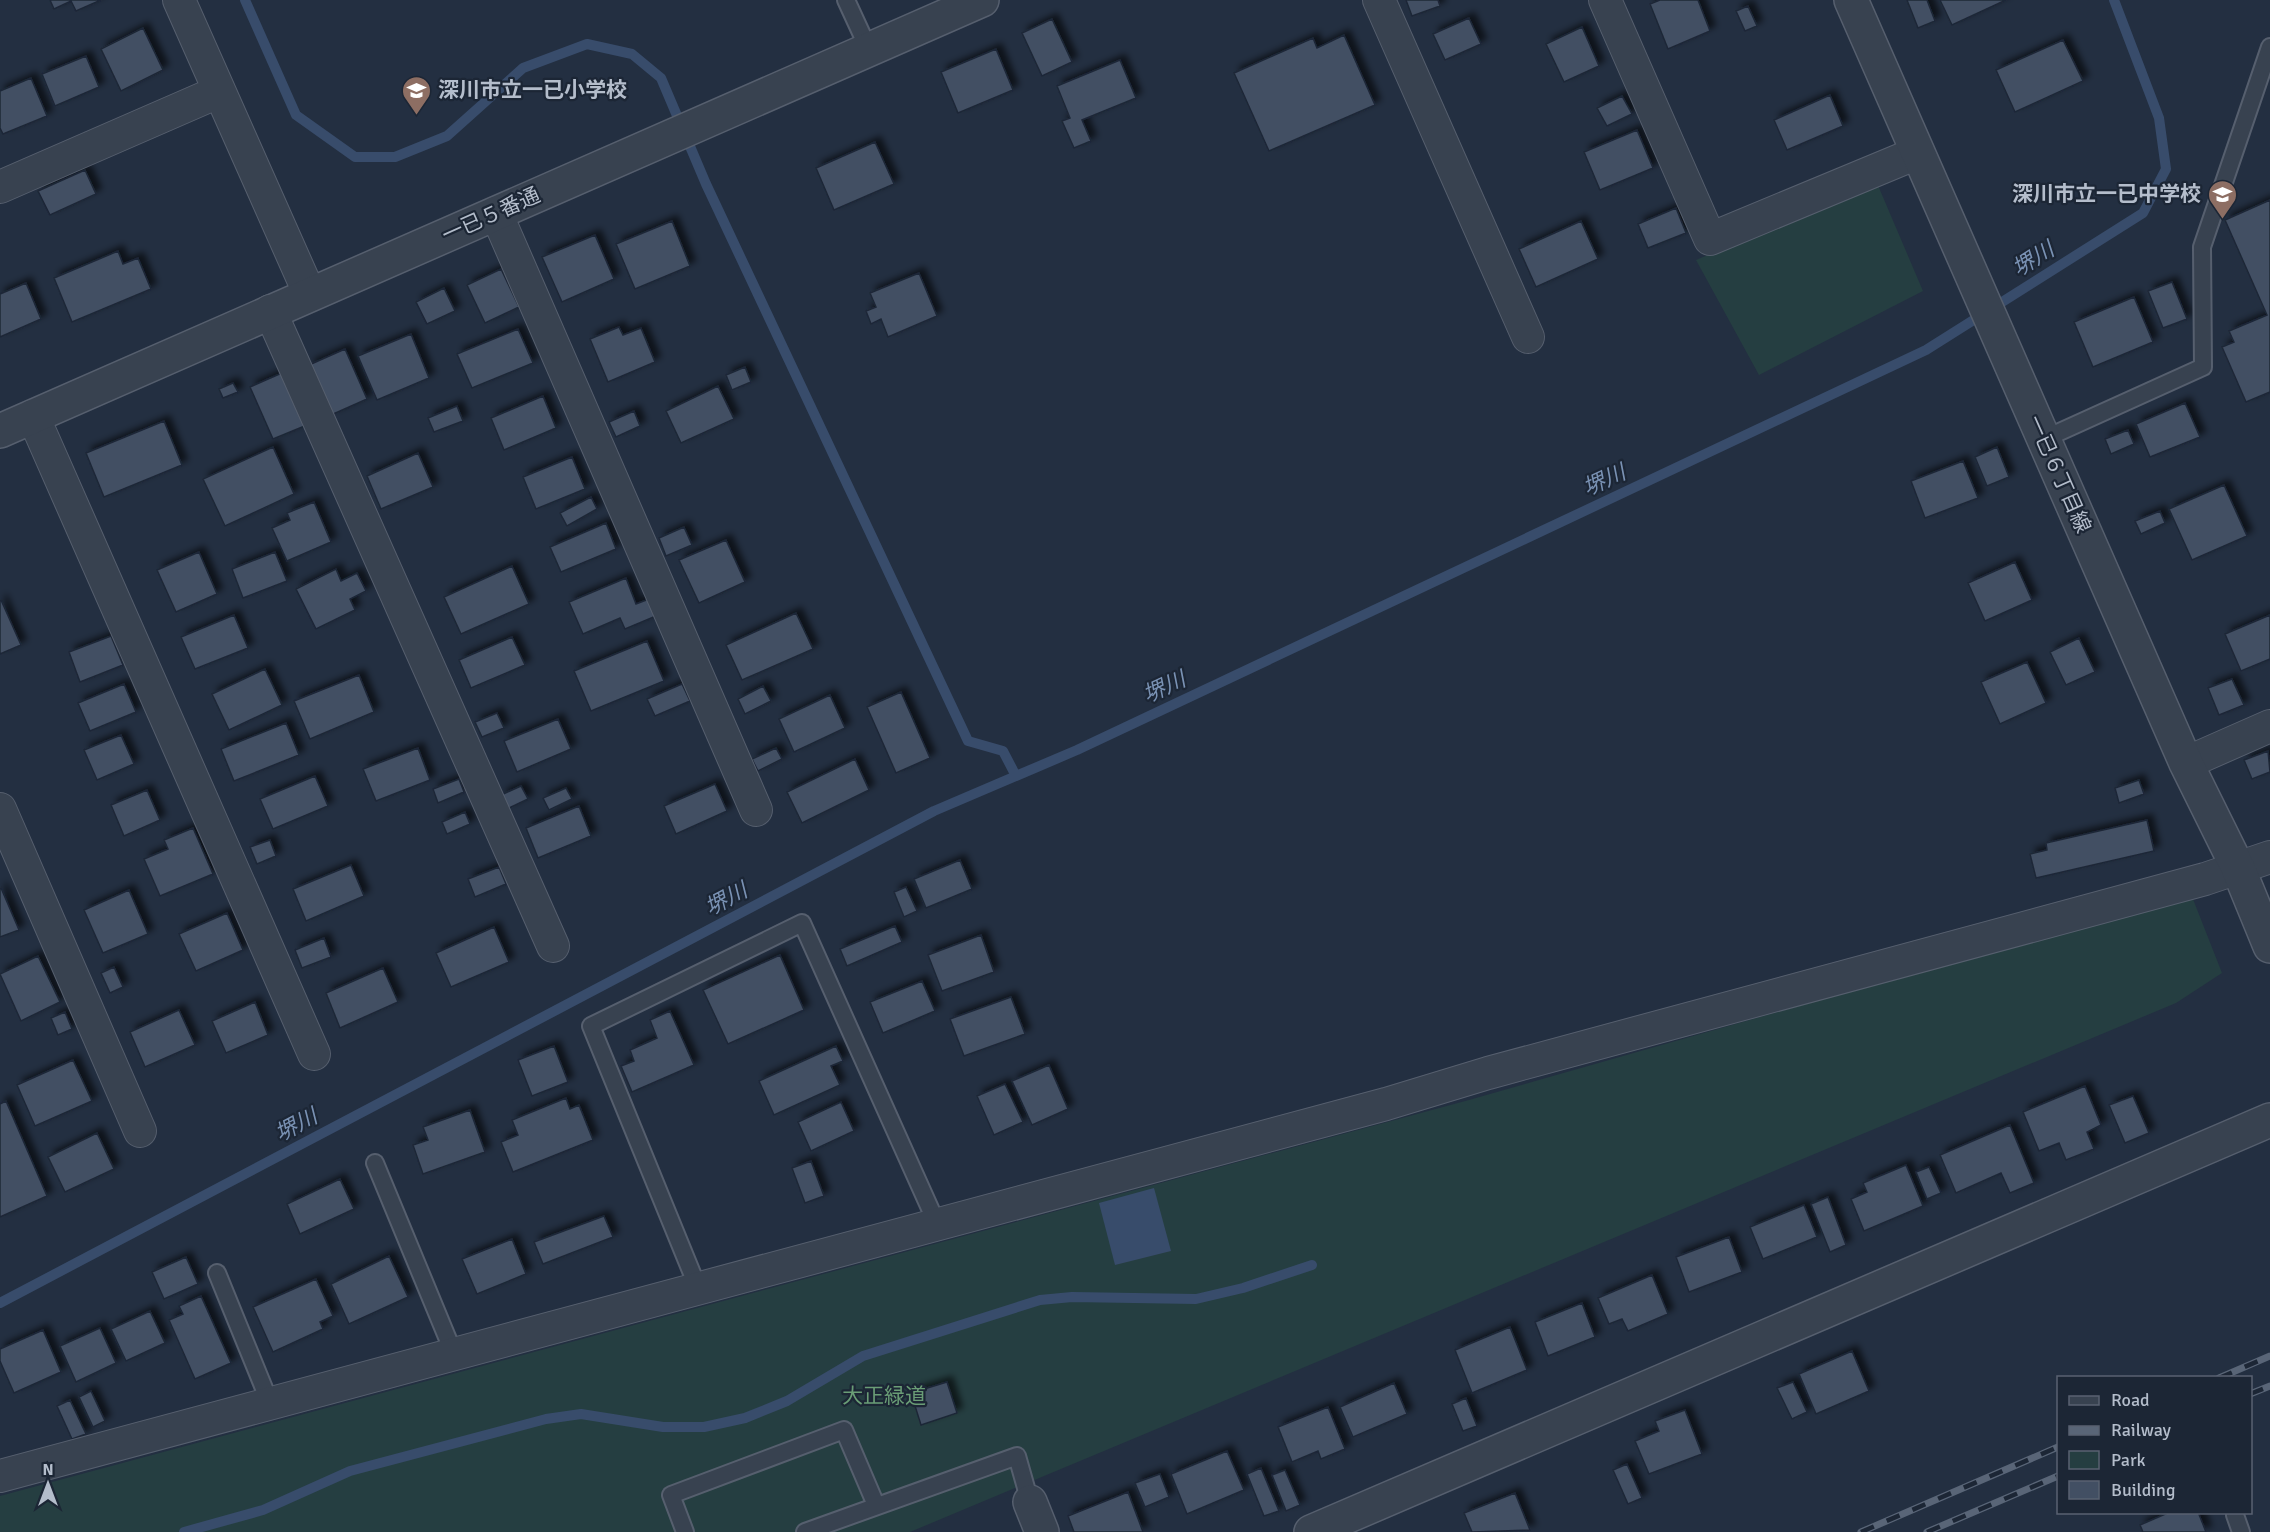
<svg xmlns="http://www.w3.org/2000/svg" width="2270" height="1532" viewBox="0 0 2270 1532" font-family="Signika,'Noto Sans JP',sans-serif">
  <style>
    .green { fill: #253e41 }
    .water { fill: #384c6b }
    .lines { fill: none; stroke-linecap: round; stroke-linejoin: round }
    .stream { stroke: #384c6b; stroke-width: 10 }
    .building { fill: #424f63; stroke: #1e2837; stroke-width: 1.5; filter: url(#shadow) }
    .service-casing { stroke: #565f6e; stroke-width: 20 }
    .minor-casing { stroke: #565f6e; stroke-width: 34 }
    .tertiary-casing { stroke: #565f6e; stroke-width: 36 }
    .service { stroke: #384250; stroke-width: 16 }
    .minor { stroke: #384250; stroke-width: 32 }
    .tertiary { stroke: #384250; stroke-width: 33 }
    .rail-casing { stroke: #596577; stroke-width: 7 }
    .rail { stroke: #1c2635; stroke-width: 4.5; stroke-dasharray: 14; stroke-linecap: butt }
    .labels { text-anchor: middle; dominant-baseline: central; stroke-width: 4.5; stroke-linejoin: round; paint-order: stroke }
    .poi-label { font-size: 21px; font-weight: bold; fill: #b4bdcb; stroke: #1c2635; text-anchor: start }
    .street-label { font-size: 21px; fill: #b4bdcb; stroke: #1c2635 }
    .park-label { font-size: 21px; fill: #6a9d76; stroke: #1c2635 }
    .water-label { font-size: 22px; font-style: italic; fill: #7a92b4; stroke: #1c2635 }
  </style>
  <defs>
    <filter id="shadow"><feDropShadow dx="5.5" dy="-5.5" stdDeviation="3" flood-color="#0009"/></filter>
  </defs>
  <rect width="100%" height="100%" fill="#232f41"/>
  <path class="green" d="M1877,183L1923,291L1759,375L1696,260Z
    M2191,894L2222,973L2176,1003L910,1532H0V1496L1469,1100Z"/>
  <path class="water" d="M1154,1188L1171,1251L1115,1265L1099,1203Z"/>
  <g class="lines">
    <path class="stream" d="M245,0L296,115L355,157H395L447,136L523,68L587,44L632,54L661,78L706,184L968,741L1003,751L1016,776
      M0,1303L934,811L1077,750L1926,350L2143,213L2166,169L2159,118L2114,0
      M184,1532L263,1510L350,1471L546,1419L581,1414L663,1427H704L745,1418L787,1401L863,1356L1040,1300L1072,1297L1196,1299L1243,1288L1312,1265"/>
  </g>
  <path class="building" d="M50,0H101L76,11L71,1L54,9Z
    M1406,0H1438L1440,6L1412,16Z
    M1660,0H1698L1710,31L1668,49L1650,4Z
    M1907,0H1927L1935,21L1918,28Z
    M1940,0H2006L1952,25Z
    M1748,6L1757,26L1745,31L1736,11Z
    M1469,18L1481,44L1445,60L1433,34Z
    M1052,19L1072,62L1042,76L1022,33Z
    M1582,27L1599,66L1564,82L1546,44Z
    M143,28L163,70L121,91L101,49Z
    M1344,35L1375,105L1269,151L1234,73L1313,38L1317,48Z
    M2063,40L2083,81L2015,112L1996,70Z
    M996,49L1013,90L958,113L941,72Z
    M86,56L99,87L55,106L42,74Z
    M1120,60L1136,98L1082,120L1091,141L1074,148L1062,121L1070,118L1057,86Z
    M31,78L47,116L3,134L0,128V91Z
    M1830,95L1843,126L1787,150L1774,120Z
    M1622,96L1632,114L1607,126L1597,108Z
    M1637,130L1653,168L1600,190L1584,152Z
    M875,142L894,184L834,210L816,168Z
    M85,170L96,194L50,215L38,191Z
    M2270,200V392L2246,402L2222,347L2234,342L2229,331L2267,315L2225,220Z
    M1676,208L1686,233L1648,248L1638,224Z
    M672,221L690,266L635,289L616,244Z
    M1581,221L1598,259L1536,287L1519,249Z
    M595,235L614,279L562,302L542,257Z
    M118,251L123,264L138,258L151,289L72,322L54,278Z
    M501,269L519,307L485,323L467,285Z
    M919,273L937,316L888,337L881,319L871,324L866,311L876,307L870,293Z
    M2172,282L2187,319L2163,328L2148,291Z
    M26,283L41,319L0,337V294Z
    M444,288L455,311L427,324L416,302Z
    M2134,297L2153,342L2093,367L2074,322Z
    M619,327L623,335L641,328L655,362L608,382L590,339Z
    M518,329L533,363L472,388L457,354Z
    M411,334L429,378L377,400L358,356Z
    M345,349L367,399L331,415L309,365Z
    M745,367L751,382L732,390L726,375Z
    M284,372L307,425L273,439L250,387Z
    M233,383L238,392L223,398L219,389Z
    M718,386L734,419L681,443L666,411Z
    M543,396L556,428L504,450L491,418Z
    M2185,403L2200,437L2150,457L2136,424Z
    M457,406L463,421L434,432L428,418Z
    M634,411L640,426L616,437L609,422Z
    M164,421L182,465L104,497L86,453Z
    M2128,430L2134,444L2111,454L2105,439Z
    M273,447L294,494L225,526L203,479Z
    M1997,447L2009,477L1987,486L1975,457Z
    M418,453L433,487L381,509L367,476Z
    M572,457L585,489L536,509L523,477Z
    M1963,461L1978,498L1925,518L1911,481Z
    M2224,485L2247,536L2192,560L2169,509Z
    M591,497L597,509L567,526L560,513Z
    M314,502L331,542L287,561L272,528L290,520L287,513Z
    M2160,511L2165,523L2141,534L2135,521Z
    M606,523L616,549L561,572L550,547Z
    M684,527L692,545L666,556L659,538Z
    M726,540L745,582L699,603L679,560Z
    M199,552L217,594L176,612L157,570Z
    M275,552L287,581L243,598L232,569Z
    M2015,562L2032,600L1985,621L1968,583Z
    M512,566L529,604L461,634L444,597Z
    M336,569L341,581L357,573L366,591L350,599L355,610L316,629L296,589Z
    M626,578L636,604L649,599L656,616L625,629L620,618L583,634L569,602Z
    M1,600L21,645L0,654V601Z
    M796,613L813,649L742,680L726,645Z
    M234,615L248,648L195,669L181,637Z
    M2270,615V659L2241,671L2225,634Z
    M111,636L123,665L80,682L69,652Z
    M512,637L525,665L471,688L459,660Z
    M2079,638L2095,672L2066,685L2050,652Z
    M647,641L664,681L591,711L574,671Z
    M2027,662L2046,703L2000,724L1981,682Z
    M265,669L282,705L229,730L212,694Z
    M359,675L374,712L310,739L294,701Z
    M2232,679L2244,705L2219,715L2208,688Z
    M124,684L136,712L90,731L78,703Z
    M682,684L690,701L655,716L647,699Z
    M763,686L771,701L745,714L738,699Z
    M901,692L930,758L896,773L867,707Z
    M830,695L845,728L794,752L779,719Z
    M497,713L504,728L482,737L475,722Z
    M558,719L571,749L517,772L504,741Z
    M286,723L299,755L234,781L221,749Z
    M121,735L134,764L97,780L84,750Z
    M418,748L430,780L376,801L363,769Z
    M776,748L782,759L758,771L752,759Z
    M2268,751L2270,772L2252,779L2244,760Z
    M855,759L869,790L802,823L787,792Z
    M315,776L328,806L273,829L260,799Z
    M459,779L464,792L438,803L433,789Z
    M2139,780L2144,794L2119,803L2115,788Z
    M715,784L727,811L676,834L664,806Z
    M521,786L528,799L507,809L501,795Z
    M566,788L572,799L549,810L543,798Z
    M147,790L160,820L124,836L111,805Z
    M579,806L591,836L538,858L526,828Z
    M465,812L470,824L447,834L442,822Z
    M2147,820L2154,851L2036,878L2030,854L2047,850L2046,843Z
    M193,828L213,874L160,896L144,859L168,849L164,840Z
    M270,840L276,856L257,864L250,847Z
    M960,860L972,889L926,908L914,879Z
    M351,865L364,896L306,921L293,889Z
    M499,867L506,884L475,897L468,879Z
    M906,887L917,911L904,917L894,892Z
    M1,888L19,930L0,937V889Z
    M129,890L148,934L103,953L84,910Z
    M227,913L243,950L196,971L179,934Z
    M895,926L902,942L847,966L840,949Z
    M494,927L509,962L451,987L436,953Z
    M981,935L994,972L942,991L928,955Z
    M324,938L331,957L302,968L295,950Z
    M780,955L804,1010L728,1044L703,990Z
    M38,956L60,1002L21,1021L0,974Z
    M114,967L123,987L110,993L101,973Z
    M383,968L398,1002L340,1028L326,993Z
    M922,981L935,1011L883,1033L870,1002Z
    M1011,997L1025,1034L964,1056L950,1019Z
    M255,1002L268,1035L226,1053L212,1021Z
    M179,1010L195,1045L145,1067L130,1032Z
    M670,1011L694,1065L632,1092L621,1066L634,1061L630,1050L657,1038L650,1020Z
    M65,1012L72,1029L58,1035L51,1018Z
    M554,1046L568,1082L532,1096L518,1060Z
    M836,1046L843,1061L831,1066L840,1085L774,1115L759,1081Z
    M73,1060L92,1101L35,1126L17,1085Z
    M1049,1065L1068,1109L1032,1125L1012,1081Z
    M1005,1084L1023,1122L994,1135L977,1096Z
    M2085,1086L2101,1125L2087,1132L2094,1149L2066,1160L2059,1143L2039,1151L2023,1112Z
    M2133,1096L2149,1133L2125,1143L2109,1105Z
    M566,1098L570,1109L579,1105L593,1140L513,1172L501,1142L518,1135L512,1120Z
    M6,1101L47,1196L0,1217V1104Z
    M841,1102L854,1131L811,1151L798,1122Z
    M470,1110L485,1152L423,1174L413,1145L428,1140L423,1127Z
    M2010,1125L2034,1183L2010,1193L2001,1173L1956,1193L1940,1155Z
    M97,1133L114,1169L65,1192L48,1157Z
    M811,1161L824,1196L805,1203L792,1168Z
    M1906,1165L1923,1206L1864,1231L1851,1199L1867,1192L1863,1183Z
    M1929,1167L1941,1193L1927,1199L1916,1172Z
    M340,1179L354,1209L300,1234L287,1204Z
    M1828,1197L1846,1245L1830,1252L1811,1204Z
    M1804,1205L1817,1237L1763,1259L1750,1227Z
    M604,1216L613,1237L543,1264L534,1242Z
    M1729,1237L1742,1272L1689,1292L1676,1257Z
    M512,1239L526,1274L477,1294L462,1259Z
    M389,1256L408,1297L349,1324L331,1284Z
    M186,1257L198,1284L164,1299L152,1272Z
    M1652,1275L1668,1314L1628,1331L1622,1319L1609,1324L1598,1298Z
    M316,1279L333,1316L320,1322L323,1329L273,1352L253,1307Z
    M201,1296L231,1363L195,1379L169,1320L183,1314L179,1306Z
    M1582,1303L1595,1337L1548,1356L1535,1322Z
    M150,1311L165,1343L126,1361L111,1329Z
    M1510,1327L1527,1370L1472,1393L1455,1350Z
    M100,1328L116,1363L76,1382L60,1346Z
    M43,1330L61,1372L14,1393L0,1361V1349Z
    M1852,1351L1869,1391L1816,1414L1799,1374Z
    M947,1382L957,1413L921,1425L911,1393Z
    M1793,1382L1807,1412L1792,1419L1777,1388Z
    M1394,1383L1407,1414L1353,1437L1340,1407Z
    M91,1391L105,1421L93,1427L79,1397Z
    M1466,1398L1477,1426L1463,1431L1452,1404Z
    M70,1400L86,1434L72,1439L57,1406Z
    M1328,1407L1345,1449L1321,1459L1318,1451L1292,1462L1278,1427Z
    M1685,1410L1702,1454L1649,1474L1635,1441L1659,1431L1655,1421Z
    M1227,1451L1244,1490L1187,1514L1171,1474Z
    M1627,1464L1642,1498L1628,1504L1613,1470Z
    M1261,1468L1279,1511L1264,1516L1247,1474Z
    M1285,1470L1300,1505L1286,1511L1272,1475Z
    M1160,1474L1169,1497L1145,1507L1135,1483Z
    M1128,1492L1143,1532H1074L1068,1516Z
    M1515,1493L1530,1530L1472,1532L1464,1513Z
    M2170,1512H2198L2206,1532H2143L2140,1525Z"/>
  <g class="lines">
    <defs>
      <path id="service" d="M846,0L869,50
        M2044,439L2203,367L2202,247L2270,47
        M375,1163L454,1354
        M217,1273L270,1403
        M698,1288L591,1026L802,923L937,1224
        M2235,1515L2241,1532
        M685,1532L671,1495L844,1430L876,1505
        M805,1532L1017,1456L1030,1502"/>
      <path id="minor" d="M179,0L310,295
        M1379,0L1528,337
        M1605,0L1710,239L1917,153
        M0,187L218,92
        M496,213L756,810
        M270,311L553,946
        M33,416L314,1054
        M2186,763L2270,726
        M0,809L140,1131
        M0,1476L1386,1104L1488,1073L2205,879L2270,857"/>
      <path id="tertiary" d="M1851,0L2186,763L2238,868L2270,946
        M0,431L982,0
        M1030,1502L1042,1532
        M1311,1532L2270,1120"/>
    </defs>
    <use href="#service" class="service-casing"/>
    <use href="#minor" class="minor-casing"/>
    <use href="#tertiary" class="tertiary-casing"/>
    <use href="#service" class="service"/>
    <use href="#minor" class="minor"/>
    <use href="#tertiary" class="tertiary"/>
    <defs>
      <path id="rail" d="M2219,1378L2270,1356
        M2250,1394L2270,1386
        M1861,1532L2058,1447
        M1927,1532L2058,1476"/>
    </defs>
    <use href="#rail" class="rail-casing"/>
    <use href="#rail" class="rail"/>
  </g>
  <defs>
    <symbol id="school-pin" viewBox="-11 -11 22 30"><path d="M0 17L-7.5 6A9.5 9.5 0 1 1 7.5 6Z" fill="#8d6e63" stroke="#1c2635"/><path d="M0-5L7-2L0 1L-7-2ZM-4 1L0 2.5L4 1V4Q0 6-4 4Z" fill="#fff"/></symbol>
  </defs>
  <g fill-rule="evenodd">
    <use href="#school-pin" x="400" y="74" width="33" height="45"/>
    <use href="#school-pin" x="2206" y="178" width="33" height="45"/>
  </g>
  <g class="labels">
    <g class="poi-label">
      <text x="438" y="90">深川市立一已小学校</text>
      <text x="2201" y="194" text-anchor="end">深川市立一已中学校</text>
    </g>
    <g class="street-label">
      <text transform="translate(491 215) rotate(-24)">一已５番通</text>
      <text transform="translate(2059 474) rotate(66)">一已６丁目線</text>
    </g>
    <g class="park-label">
      <text x="884" y="1396">大正緑道</text>
    </g>
    <g class="water-label">
      <text transform="translate(2033 259) rotate(-32)">堺川</text>
      <text transform="translate(1604 480) rotate(-25)">堺川</text>
      <text transform="translate(1164 687) rotate(-25)">堺川</text>
      <text transform="translate(726 899) rotate(-28)">堺川</text>
      <text transform="translate(296 1125) rotate(-28)">堺川</text>
    </g>
  </g>
  <rect x="2057" y="1376" width="195" height="138" fill="#1c2635" stroke="#596271" stroke-width="1.5"/>
  <rect x="2069" y="1396" width="30" height="9" fill="#384250" stroke="#596271" stroke-width="1.5"/>
  <text x="2111" y="1406" font-size="18" fill="#b4bdcb">Road</text>
  <rect x="2069" y="1426" width="30" height="9" fill="#596577" stroke="#596271" stroke-width="1.5"/>
  <text x="2111" y="1436" font-size="18" fill="#b4bdcb">Railway</text>
  <rect x="2069" y="1451" width="30" height="18" fill="#253e41" stroke="#596271" stroke-width="1.5"/>
  <text x="2111" y="1466" font-size="18" fill="#b4bdcb">Park</text>
  <rect x="2069" y="1481" width="30" height="18" fill="#424f63" stroke="#596271" stroke-width="1.5"/>
  <text x="2111" y="1496" font-size="18" fill="#b4bdcb">Building</text>
  <g transform="translate(48 1484)" stroke="#1c2635" stroke-width="4.5" paint-order="stroke">
  <path d="M0-4.5L10 22L0 15L-10 22Z" fill="#b4bdcb"/>
  <text y="-9" font-size="16" font-weight="bold" text-anchor="middle" fill="#b4bdcb">N</text>
  </g>
</svg>
